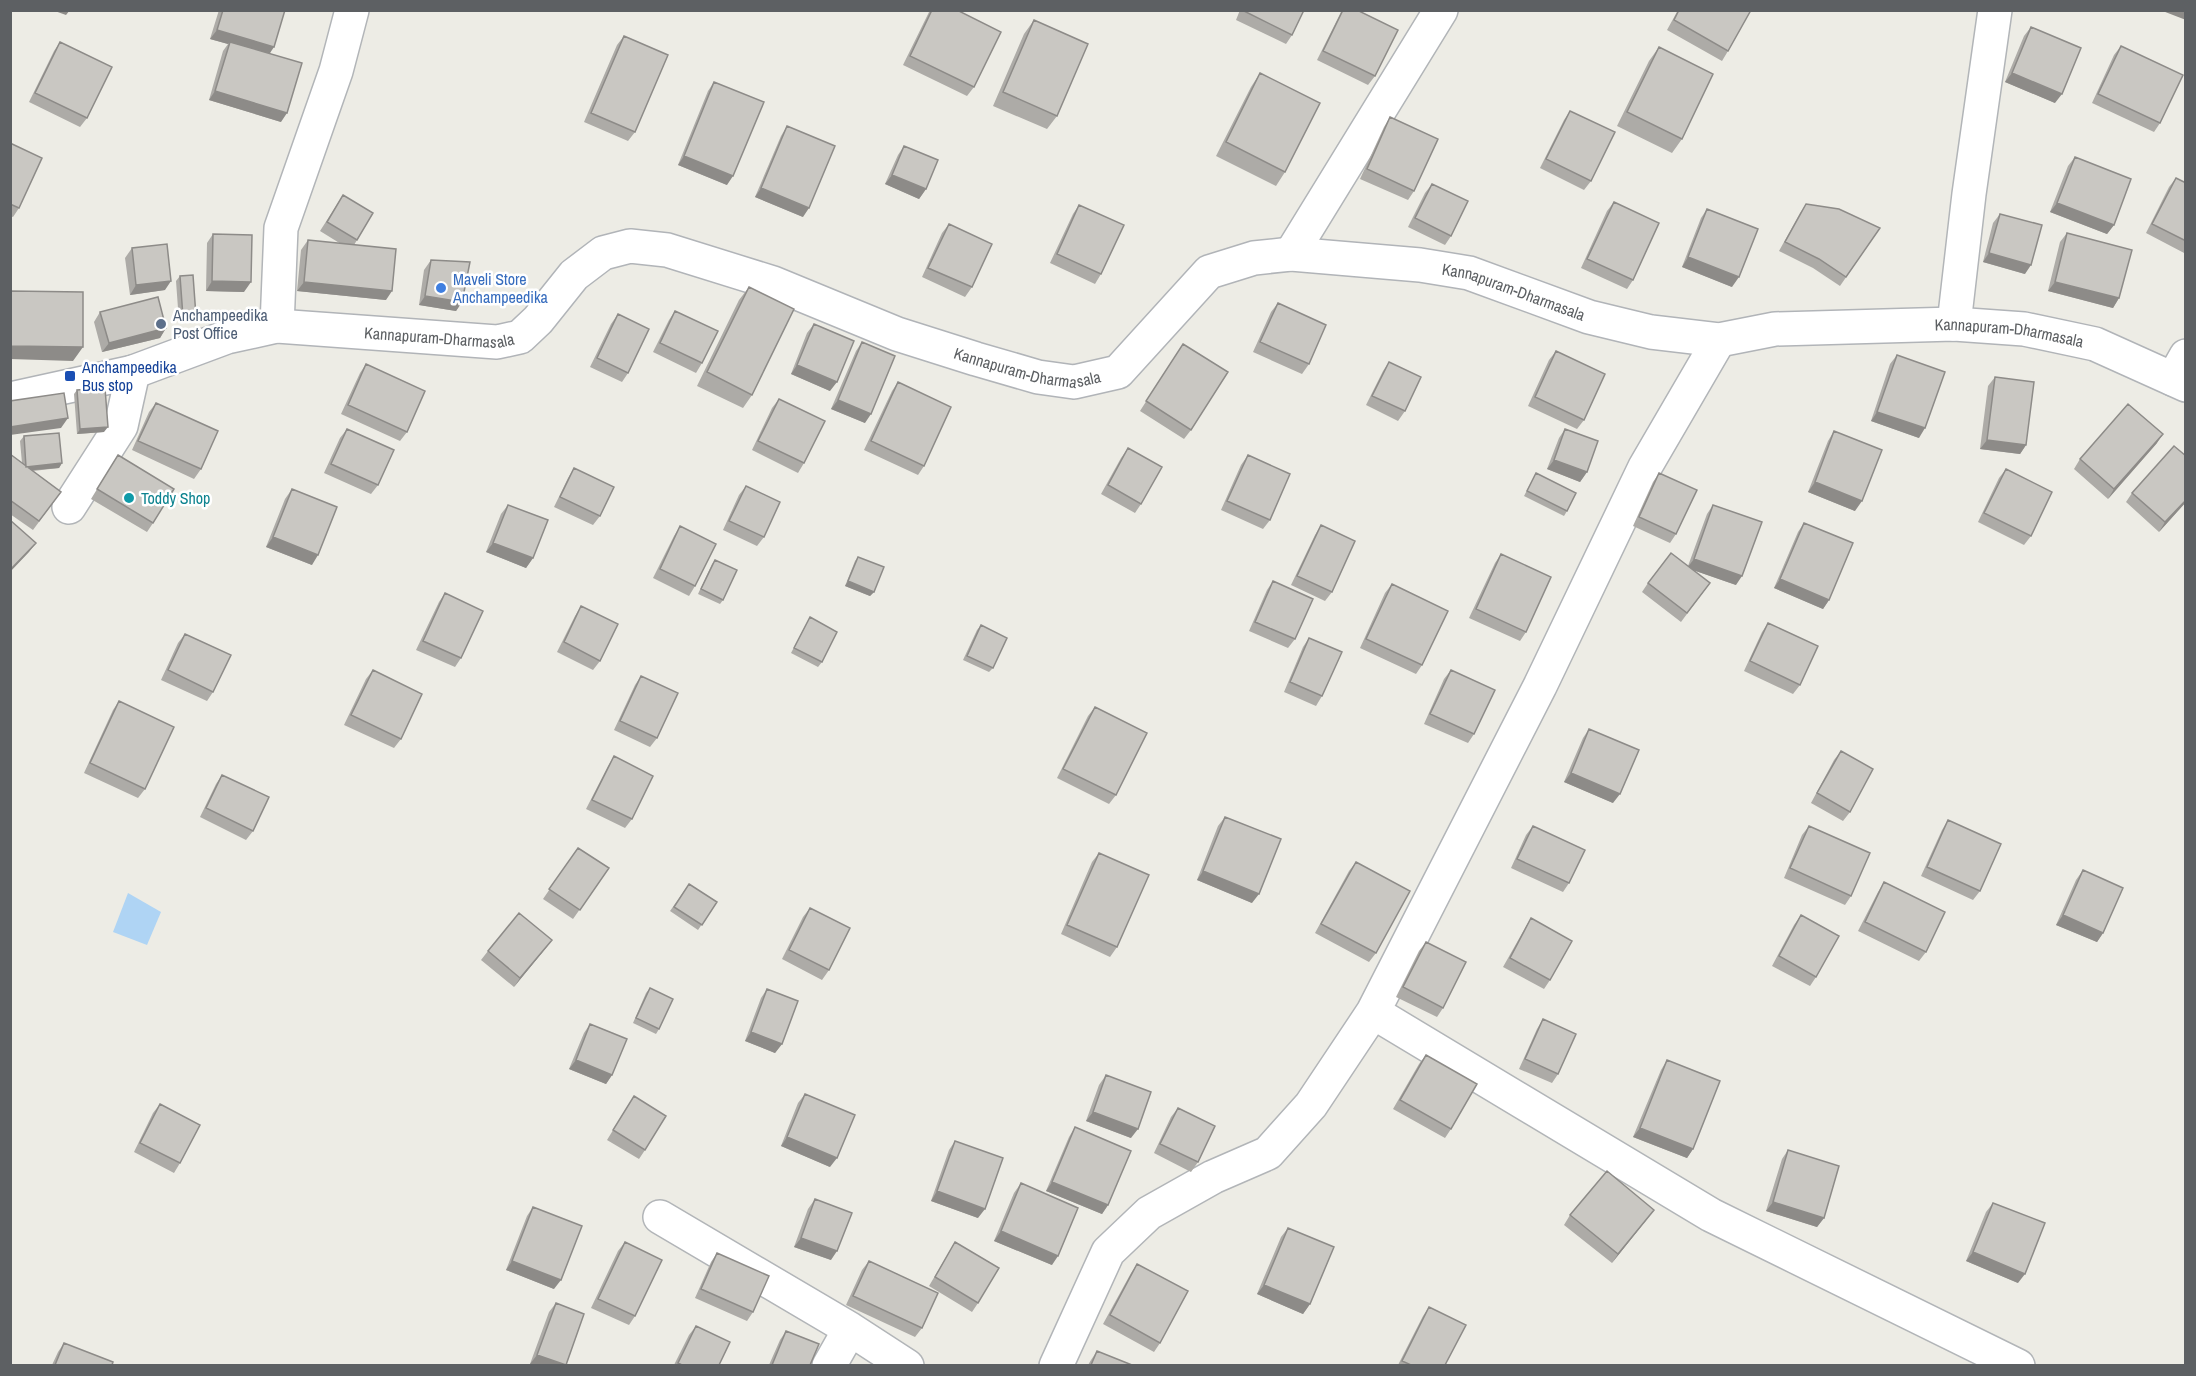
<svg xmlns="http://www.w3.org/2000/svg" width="2196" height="1376" viewBox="0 0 2196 1376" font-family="'Archivo Narrow',sans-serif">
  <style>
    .water { fill: #afd4f4 }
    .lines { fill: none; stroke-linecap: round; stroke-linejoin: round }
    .street-casing { stroke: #b2b5b8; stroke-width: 36 }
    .secondary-casing { stroke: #b1b4b8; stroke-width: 36 }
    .street { stroke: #fff; stroke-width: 33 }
    .secondary { stroke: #fff; stroke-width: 33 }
    .wall { fill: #adaba7 }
    .shaded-wall { fill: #8d8b88 }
    .building { fill: #c9c7c2; stroke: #8d8b88; stroke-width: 1.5 }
    .shop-dot { fill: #3f7fe0; stroke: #fff; stroke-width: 2 }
    .service-dot { fill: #5c6f8a; stroke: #fff; stroke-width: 2 }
    .transit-dot { fill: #1a4fb4; stroke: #fff; stroke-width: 2 }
    .culture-dot { fill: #0f9aa8; stroke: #fff; stroke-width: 2 }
    .labels { text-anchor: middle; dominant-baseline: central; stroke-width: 5; stroke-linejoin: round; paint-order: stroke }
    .shop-label { font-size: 16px; fill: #366cbe; stroke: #fff; text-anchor: start }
    .street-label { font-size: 16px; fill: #5d6063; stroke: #fff }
    .service-label { font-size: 16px; fill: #4e5e75; stroke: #fff; text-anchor: start }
    .transit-label { font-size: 16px; fill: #164399; stroke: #fff; text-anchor: start }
    .culture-label { font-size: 16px; fill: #0d838f; stroke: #fff; text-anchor: start }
  </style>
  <rect width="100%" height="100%" fill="#edece5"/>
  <path class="water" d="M128,893L161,912L147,945L113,932Z"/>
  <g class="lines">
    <defs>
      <path id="street" d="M1291,254L1441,10
        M1954,324L1969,194L1995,10
        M277,326L281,228L336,71L352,10
        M2173,379L2186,356
        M69,507L121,426L133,372
        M1373,1012L1711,1215L2018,1366
        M660,1217L850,1329L907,1366
        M829,1366L850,1329
        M1056,1366L1108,1252L1149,1213L1213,1177L1268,1153L1311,1105L1373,1012L1540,686L1645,467L1719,340"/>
      <g id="secondary">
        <path id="s1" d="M10,399L133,372L227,337L277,326L497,342L520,337L538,320L574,275L603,253L630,246L667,250L773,283L897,334L976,359L1038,377L1074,382L1118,372L1209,272L1254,258L1291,254L1420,265L1469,273L1589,317L1651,332L1719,340L1775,329L1954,324L2024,329L2095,344L2186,385"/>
      </g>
    </defs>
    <use href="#street" class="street-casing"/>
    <use href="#secondary" class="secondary-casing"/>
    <use href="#street" class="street"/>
    <use href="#secondary" class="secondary"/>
  </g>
  <path class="wall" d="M219,10H285L270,53L281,122L209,100L223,51L228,44L210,39Z
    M930,10H957L974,87L967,96L903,65Z
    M1240,10H1304L1292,35L1286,44L1236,20Z
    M1342,10H1357L1375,76L1368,85L1317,60Z
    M1678,10H1751L1728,51L1722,61L1667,30Z
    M1034,20L1057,116L1047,129L993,106L1024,34Z
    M2031,27L2055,103L2005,82L2024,36Z
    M624,36L635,132L628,141L584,122L617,45Z
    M60,42L87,118L80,127L29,102L54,51Z
    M2121,46L2160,123L2154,132L2092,103L2114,55Z
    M1659,47L1682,139L1672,153L1617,126L1649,61Z
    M1260,73L1285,172L1276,186L1216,156L1251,87Z
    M714,82L727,185L678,165L708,91Z
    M1570,111L1591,181L1584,190L1540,168L1564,120Z
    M1390,117L1414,191L1408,200L1360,179L1384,127Z
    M787,126L803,217L755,197L781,136Z
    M10,143L19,208L13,217L10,216Z
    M904,146L926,189L919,199L885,184L898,155Z
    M2075,157L2114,225L2107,234L2050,212L2068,166Z
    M2176,178L2186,183V254L2146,233L2169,187Z
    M1432,184L1451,236L1445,245L1408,227L1425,193Z
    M343,195L357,240L354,245L386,300L297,291L301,250L308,240L341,244L320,231Z
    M1614,202L1633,280L1627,289L1581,268L1607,211Z
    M1806,204L1880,228L1840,286L1813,268L1779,251L1800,213Z
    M1079,205L1101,274L1095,284L1050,263L1073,214Z
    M1707,209L1732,287L1682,267L1701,218Z
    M2000,214L2025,274L1983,262L1993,223Z
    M949,224L972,287L965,297L922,277L942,233Z
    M2067,233L2119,298L2113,308L2048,291L2060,242Z
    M213,234L244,292L206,291L207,243Z
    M132,248L165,290L130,295L125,258Z
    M431,260L462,302L456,311L419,305L424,270Z
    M180,276L196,316L193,321L179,322L176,281Z
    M749,287L752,395L743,408L697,386L739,300Z
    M1278,303L1309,364L1302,374L1253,352L1271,312Z
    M675,311L702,363L696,373L653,352L669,320Z
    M100,312L166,328L160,338L102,352L94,322Z
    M618,314L628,373L622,382L590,367L611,324Z
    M814,324L830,391L791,374L807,333Z
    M862,342L865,423L831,409L856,351Z
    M1556,351L1584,420L1577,429L1528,406L1549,360Z
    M1177,353L1191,430L1184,439L1140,411Z
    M1897,355L1919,438L1871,421L1890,364Z
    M1389,362L1405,411L1398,421L1366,405L1383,371Z
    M366,364L407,432L400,441L341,414L360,373Z
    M1995,377L2026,445L2020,454L1980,449L1988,386Z
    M898,382L924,466L918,475L864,450L892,391Z
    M77,390L104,432L77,434L74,394Z
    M779,399L804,463L798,473L752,450L772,408Z
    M156,403L201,469L194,479L132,450L149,412Z
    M347,429L378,485L371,494L324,473L340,438Z
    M1565,429L1587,472L1580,482L1547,469L1559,438Z
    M1834,431L1855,511L1808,492L1828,441Z
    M24,436L62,463L59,468L33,471L61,492L33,530L10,514V454L22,463L20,441Z
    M2157,443L2108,499L2074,469L2080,459Z
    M1128,448L1141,504L1135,513L1101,494L1121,458Z
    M118,455L153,523L147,532L91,499Z
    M1248,455L1270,520L1263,529L1221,510L1241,465Z
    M2186,456V502L2159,532L2126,502L2132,493Z
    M574,468L600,516L593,525L554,507L568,478Z
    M2006,469L2031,536L2024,545L1978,522L1999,478Z
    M1536,473L1567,511L1564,516L1524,496Z
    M1659,473L1676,534L1670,543L1633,526L1653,482Z
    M746,486L764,537L757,546L723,530L739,495Z
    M292,489L312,565L266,547L285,499Z
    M508,505L533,558L526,568L486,552L501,514Z
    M1713,505L1736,585L1693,570L1710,583L1681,622L1642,592L1648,583L1688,566L1707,514Z
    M1804,523L1829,600L1823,609L1774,588L1798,532Z
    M1321,525L1332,592L1325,601L1291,585L1315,535Z
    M680,526L695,586L689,596L653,578L674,536Z
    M1501,554L1526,632L1520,641L1469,618L1495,563Z
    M858,557L874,592L870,596L845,586L855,561Z
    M715,560L723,600L720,604L698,594L712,564Z
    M1273,581L1295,639L1288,648L1249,631L1267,590Z
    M1392,584L1422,665L1416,674L1360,648L1385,593Z
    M445,593L461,658L455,667L416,650L439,602Z
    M581,606L600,661L593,670L557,652L575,616Z
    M810,617L822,662L818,667L791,653Z
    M1768,623L1800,685L1793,694L1744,671L1762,632Z
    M981,625L993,668L989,672L963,660L977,630Z
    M185,634L213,692L207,701L161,680L178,643Z
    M1309,638L1322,696L1316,706L1284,692L1303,647Z
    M373,670L401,739L394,748L344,725L366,679Z
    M1451,670L1474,734L1468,743L1424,724L1444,679Z
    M641,676L657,738L650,747L614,730L635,685Z
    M119,701L145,789L138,798L84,773L113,710Z
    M1095,707L1116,795L1109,804L1057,778L1088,716Z
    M1589,729L1613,803L1564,782L1583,738Z
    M1841,751L1850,812L1843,821L1811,803L1834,760Z
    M614,756L632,819L625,828L586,809L608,766Z
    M222,775L253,831L246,840L200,817L216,784Z
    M1225,817L1252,903L1197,880L1218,826Z
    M1948,820L1980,891L1973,900L1921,876L1942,830Z
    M1533,826L1569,883L1563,892L1511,868L1526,835Z
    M1809,826L1851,896L1845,905L1784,878L1802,835Z
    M578,848L609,868L573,919L543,899Z
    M1099,853L1117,947L1110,957L1061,934L1092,862Z
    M1356,862L1376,953L1369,962L1315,933L1349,871Z
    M2083,870L2103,933L2097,942L2056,925L2076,880Z
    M1884,882L1926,952L1919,961L1858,931L1878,892Z
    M689,884L717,902L698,930L670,911Z
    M810,908L829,970L822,980L782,959L803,917Z
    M1801,915L1816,977L1810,986L1772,966L1794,925Z
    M1531,918L1550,980L1544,989L1503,967L1525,928Z
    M1426,942L1443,1008L1437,1017L1396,997L1419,951Z
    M545,949L514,987L481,960L488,951Z
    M650,988L659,1029L656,1034L633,1023L646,993Z
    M767,989L782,1044L775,1053L745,1041L761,998Z
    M1543,1019L1558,1074L1552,1083L1519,1069L1537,1029Z
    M590,1024L612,1075L606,1084L569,1069L584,1033Z
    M1426,1055L1451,1129L1445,1138L1393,1109L1419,1064Z
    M1667,1060L1693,1149L1687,1158L1633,1137L1661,1070Z
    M1106,1075L1131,1138L1086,1121L1099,1085Z
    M805,1094L830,1167L781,1146L798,1103Z
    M634,1096L645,1150L639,1159L607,1140Z
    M160,1104L180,1163L174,1173L134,1152L153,1113Z
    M1178,1108L1198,1162L1191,1172L1154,1153L1171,1117Z
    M1075,1127L1108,1205L1102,1214L1046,1191L1069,1137Z
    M955,1141L978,1218L931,1201L949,1150Z
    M1788,1150L1824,1218L1817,1227L1766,1211L1782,1159Z
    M1021,1183L1052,1265L994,1241L1014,1193Z
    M815,1199L831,1260L794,1247L808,1209Z
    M1993,1203L2018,1283L1966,1261L1986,1212Z
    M533,1207L554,1289L506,1270L527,1216Z
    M1570,1215L1647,1219L1612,1263L1564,1225Z
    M1288,1228L1310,1304L1303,1314L1257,1294L1281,1237Z
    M625,1242L635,1316L629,1325L591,1308L618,1251Z
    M955,1242L978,1303L972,1312L929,1286Z
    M717,1253L753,1312L747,1321L695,1298L711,1262Z
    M869,1261L922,1328L915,1337L846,1305L862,1270Z
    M1137,1264L1160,1343L1154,1352L1103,1324L1131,1273Z
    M556,1303L584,1314L566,1365H535L530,1364L549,1312Z
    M1429,1307L1445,1365H1398L1423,1316Z
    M696,1326L719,1365H674L689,1335Z
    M786,1331L810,1365H769L780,1340Z
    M64,1343L112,1365H52L58,1352Z
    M1097,1351L1132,1365H1088L1091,1360Z"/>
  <path class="shaded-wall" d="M52,10H70L66,15Z
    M2160,10H2186V20Z
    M217,30L274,47L268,56L230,42L228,44L210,39Z
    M2012,73L2062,94L2055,103L2005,82Z
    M215,91L287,113L281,122L209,100Z
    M684,156L733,176L727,185L678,165Z
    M892,175L926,189L919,199L885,184Z
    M761,188L809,208L803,217L755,197Z
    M2057,203L2114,225L2107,234L2050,212Z
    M1989,253L2031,265L2025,274L1983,262Z
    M1688,257L1739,277L1732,287L1682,267Z
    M171,281L165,290L130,295L136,285Z
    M212,281L251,282L244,292L206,291Z
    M304,282L392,291L386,300L297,291Z
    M2055,282L2119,298L2113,308L2048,291Z
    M425,296L462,302L456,311L419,305Z
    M196,316L193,321L179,322L183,317Z
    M166,328L160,338L102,352L109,343Z
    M10,346L83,347L73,361L10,359Z
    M797,365L837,382L830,391L791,374Z
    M838,400L871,414L865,423L831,409Z
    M1877,412L1925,428L1919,438L1871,421Z
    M68,418L61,428L10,435V427Z
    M108,427L104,432L77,434L80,429Z
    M2163,434L2157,443L2108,499L2114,489Z
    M1987,440L2026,445L2020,454L1980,449Z
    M1554,460L1587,472L1580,482L1547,469Z
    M62,463L59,468L23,471L26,467Z
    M1815,482L1862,501L1855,511L1808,492Z
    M2186,500V502L2159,532L2165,522Z
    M273,537L318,555L312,565L266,547Z
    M36,543L29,552L10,572V570Z
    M493,543L533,558L526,568L486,552Z
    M1694,559L1742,576L1736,585L1687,568Z
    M1780,579L1829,600L1823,609L1774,588Z
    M848,581L874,592L870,596L845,586Z
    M1571,773L1620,794L1613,803L1564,782Z
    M1203,871L1259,894L1252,903L1197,880Z
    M2063,915L2103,933L2097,942L2056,925Z
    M552,940L545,949L514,987L520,978Z
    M751,1032L782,1044L775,1053L745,1041Z
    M576,1060L612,1075L606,1084L569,1069Z
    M1093,1112L1138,1129L1131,1138L1086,1121Z
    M1640,1128L1693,1149L1687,1158L1633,1137Z
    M787,1137L837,1158L830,1167L781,1146Z
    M1052,1182L1108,1205L1102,1214L1046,1191Z
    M937,1191L985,1209L978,1218L931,1201Z
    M1773,1202L1824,1218L1817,1227L1766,1211Z
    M1654,1210L1647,1219L1612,1263L1618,1254Z
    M1001,1231L1058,1256L1052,1265L994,1241Z
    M801,1238L837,1251L831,1260L794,1247Z
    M1973,1252L2025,1274L2018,1283L1966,1261Z
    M512,1261L561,1280L554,1289L506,1270Z
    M1264,1285L1310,1304L1303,1314L1257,1294Z
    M537,1355L566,1365H535L530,1364Z"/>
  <path class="building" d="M223,10H285L274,47L217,30Z
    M932,10H957L1001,32L974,87L910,56Z
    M1242,10H1304L1292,35Z
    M1343,10H1357L1398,30L1375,76L1323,51Z
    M1679,10H1751L1728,51L1674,20Z
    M1034,20L1088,44L1057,116L1003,92Z
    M2031,27L2081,48L2062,94L2012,73Z
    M624,36L668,55L635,132L591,113Z
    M60,42L112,67L87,118L35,93Z
    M230,42L302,63L287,113L215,91Z
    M2121,46L2183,75L2160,123L2098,94Z
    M1659,47L1713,74L1682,139L1627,112Z
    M1260,73L1320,103L1285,172L1226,142Z
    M714,82L764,102L733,176L684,156Z
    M1570,111L1615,132L1591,181L1546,159Z
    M1390,117L1438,139L1414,191L1367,169Z
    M787,126L835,146L809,208L761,188Z
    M10,143L42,158L19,208L10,204Z
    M904,146L938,160L926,189L892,175Z
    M2075,157L2131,179L2114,225L2057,203Z
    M2176,178L2186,183V241L2152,224Z
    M1432,184L1468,201L1451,236L1415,218Z
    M343,195L373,213L357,240L327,222Z
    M1614,202L1659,223L1633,280L1587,259Z
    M1806,204L1839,209L1880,228L1846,277L1819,259L1785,242Z
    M1079,205L1124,225L1101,274L1057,254Z
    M1707,209L1758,229L1739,277L1688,257Z
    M2000,214L2042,225L2031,265L1989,253Z
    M949,224L992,244L972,287L928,268Z
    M2067,233L2132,250L2119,298L2055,282Z
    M213,234L252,235L251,282L212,281Z
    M308,240L396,249L392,291L304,282Z
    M167,244L171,281L136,285L132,248Z
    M431,260L470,262L462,302L425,296Z
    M193,275L196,316L183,317L180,276Z
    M749,287L794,309L752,395L707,372Z
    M10,291L83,292V347L10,346Z
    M158,297L166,328L109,343L100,312Z
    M1278,303L1326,325L1309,364L1260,342Z
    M675,311L718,331L702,363L660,343Z
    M618,314L649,329L628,373L597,358Z
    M814,324L854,341L837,382L797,365Z
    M862,342L895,356L871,414L838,400Z
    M1183,344L1228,372L1191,430L1146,401Z
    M1556,351L1605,374L1584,420L1535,397Z
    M1897,355L1945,372L1925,428L1877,412Z
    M1389,362L1421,377L1405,411L1372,396Z
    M366,364L425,391L407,432L348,405Z
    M1995,377L2034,382L2026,445L1987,440Z
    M898,382L951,407L924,466L871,441Z
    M105,388L108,427L80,429L77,390Z
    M64,393L68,418L10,427V401Z
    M779,399L825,421L804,463L758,441Z
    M156,403L218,431L201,469L138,441Z
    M2128,404L2163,434L2114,489L2080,459Z
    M347,429L394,450L378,485L331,464Z
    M1565,429L1598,441L1587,472L1554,460Z
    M1834,431L1882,450L1862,501L1815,482Z
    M59,433L62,463L26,467L24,436Z
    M2174,446L2186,456V500L2165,522L2132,493Z
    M1128,448L1162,467L1141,504L1108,485Z
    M10,454L61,492L39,521L10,500Z
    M118,455L174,489L153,523L97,489Z
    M1248,455L1290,474L1270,520L1227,501Z
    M574,468L614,487L600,516L560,497Z
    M2006,469L2052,492L2031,536L1984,513Z
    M1536,473L1576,493L1567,511L1527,491Z
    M1659,473L1697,490L1676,534L1639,517Z
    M746,486L780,502L764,537L729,521Z
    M292,489L337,507L318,555L273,537Z
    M508,505L548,520L533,558L493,543Z
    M1713,505L1762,522L1742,576L1694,559Z
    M10,520L36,543L10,570Z
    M1804,523L1853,543L1829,600L1780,579Z
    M1321,525L1355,541L1332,592L1297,576Z
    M680,526L716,544L695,586L660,569Z
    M1671,553L1710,583L1687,613L1648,583Z
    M1501,554L1551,577L1526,632L1476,609Z
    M858,557L884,567L874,592L848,581Z
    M715,560L737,570L723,600L701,589Z
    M1273,581L1313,599L1295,639L1255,622Z
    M1392,584L1448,611L1422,665L1366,639Z
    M445,593L483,611L461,658L423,641Z
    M581,606L618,624L600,661L564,642Z
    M810,617L837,632L822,662L794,648Z
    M1768,623L1818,646L1800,685L1750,661Z
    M981,625L1007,638L993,668L967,656Z
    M185,634L231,655L213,692L168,670Z
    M1309,638L1342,652L1322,696L1290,682Z
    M373,670L422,694L401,739L351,715Z
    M1451,670L1495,690L1474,734L1430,714Z
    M641,676L678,693L657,738L620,721Z
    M119,701L174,727L145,789L90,763Z
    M1095,707L1147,733L1116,795L1063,769Z
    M1589,729L1639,750L1620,794L1571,773Z
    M1841,751L1873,769L1850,812L1817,793Z
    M614,756L653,776L632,819L592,800Z
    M222,775L269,797L253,831L206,808Z
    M1225,817L1281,839L1259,894L1203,871Z
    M1948,820L2001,844L1980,891L1927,867Z
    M1533,826L1585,850L1569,883L1517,859Z
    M1809,826L1870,853L1851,896L1790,868Z
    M578,848L609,868L580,910L549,889Z
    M1099,853L1149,875L1117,947L1067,925Z
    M1356,862L1410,891L1376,953L1321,924Z
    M2083,870L2123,888L2103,933L2063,915Z
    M1884,882L1945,912L1926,952L1865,922Z
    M689,884L717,902L702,925L674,907Z
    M810,908L850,928L829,970L789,950Z
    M519,913L552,940L520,978L488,951Z
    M1801,915L1839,936L1816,977L1779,956Z
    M1531,918L1572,941L1550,980L1510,958Z
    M1426,942L1466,962L1443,1008L1403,987Z
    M650,988L673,999L659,1029L636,1018Z
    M767,989L798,1001L782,1044L751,1032Z
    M1543,1019L1576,1034L1558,1074L1525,1059Z
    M590,1024L627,1039L612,1075L576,1060Z
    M1426,1055L1477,1084L1451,1129L1400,1100Z
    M1667,1060L1720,1081L1693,1149L1640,1128Z
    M1106,1075L1151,1092L1138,1129L1093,1112Z
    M805,1094L855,1115L837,1158L787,1137Z
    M634,1096L666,1116L645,1150L613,1130Z
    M160,1104L200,1125L180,1163L140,1143Z
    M1178,1108L1215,1126L1198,1162L1160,1144Z
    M1075,1127L1131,1151L1108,1205L1052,1182Z
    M955,1141L1003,1158L985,1209L937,1191Z
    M1788,1150L1839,1166L1824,1218L1773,1202Z
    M1607,1171L1654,1210L1618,1254L1570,1215Z
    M1021,1183L1078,1208L1058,1256L1001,1231Z
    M815,1199L852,1213L837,1251L801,1238Z
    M1993,1203L2045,1223L2025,1274L1973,1252Z
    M533,1207L582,1226L561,1280L512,1261Z
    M1288,1228L1334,1247L1310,1304L1264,1285Z
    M625,1242L662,1260L635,1316L598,1299Z
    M955,1242L999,1268L978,1303L935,1277Z
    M717,1253L769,1276L753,1312L701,1289Z
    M869,1261L938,1293L922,1328L853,1296Z
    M1137,1264L1188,1291L1160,1343L1110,1315Z
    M556,1303L584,1314L566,1365L537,1355Z
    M1429,1307L1466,1325L1445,1365H1411L1402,1361Z
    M696,1326L730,1342L719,1365H682L678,1363Z
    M786,1331L819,1344L810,1365H772Z
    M64,1343L113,1362L112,1365H55Z
    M1097,1351L1132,1365H1091Z"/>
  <circle class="shop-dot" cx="441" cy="288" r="6"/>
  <circle class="service-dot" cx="161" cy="324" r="6"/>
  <rect class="transit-dot" x="64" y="370" width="12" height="12" rx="3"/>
  <circle class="culture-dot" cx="129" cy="498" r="6"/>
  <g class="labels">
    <g class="shop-label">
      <text x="453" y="279">Maveli Store<tspan x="453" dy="18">Anchampeedika</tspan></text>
    </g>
    <g class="street-label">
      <text stroke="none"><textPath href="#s1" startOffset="1626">Kannapuram-Dharmasala</textPath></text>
      <text stroke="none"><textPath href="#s1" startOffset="440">Kannapuram-Dharmasala</textPath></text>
      <text stroke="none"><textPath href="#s1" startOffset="2130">Kannapuram-Dharmasala</textPath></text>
      <text stroke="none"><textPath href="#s1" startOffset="1086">Kannapuram-Dharmasala</textPath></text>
    </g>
    <g class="service-label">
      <text x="173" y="315">Anchampeedika<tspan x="173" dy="18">Post Office</tspan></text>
    </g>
    <g class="transit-label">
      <text x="82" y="367">Anchampeedika<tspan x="82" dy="18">Bus stop</tspan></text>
    </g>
    <g class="culture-label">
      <text x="141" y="498">Toddy Shop</text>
    </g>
  </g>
  <rect width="2196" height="1376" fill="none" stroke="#5d6063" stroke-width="24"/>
</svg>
